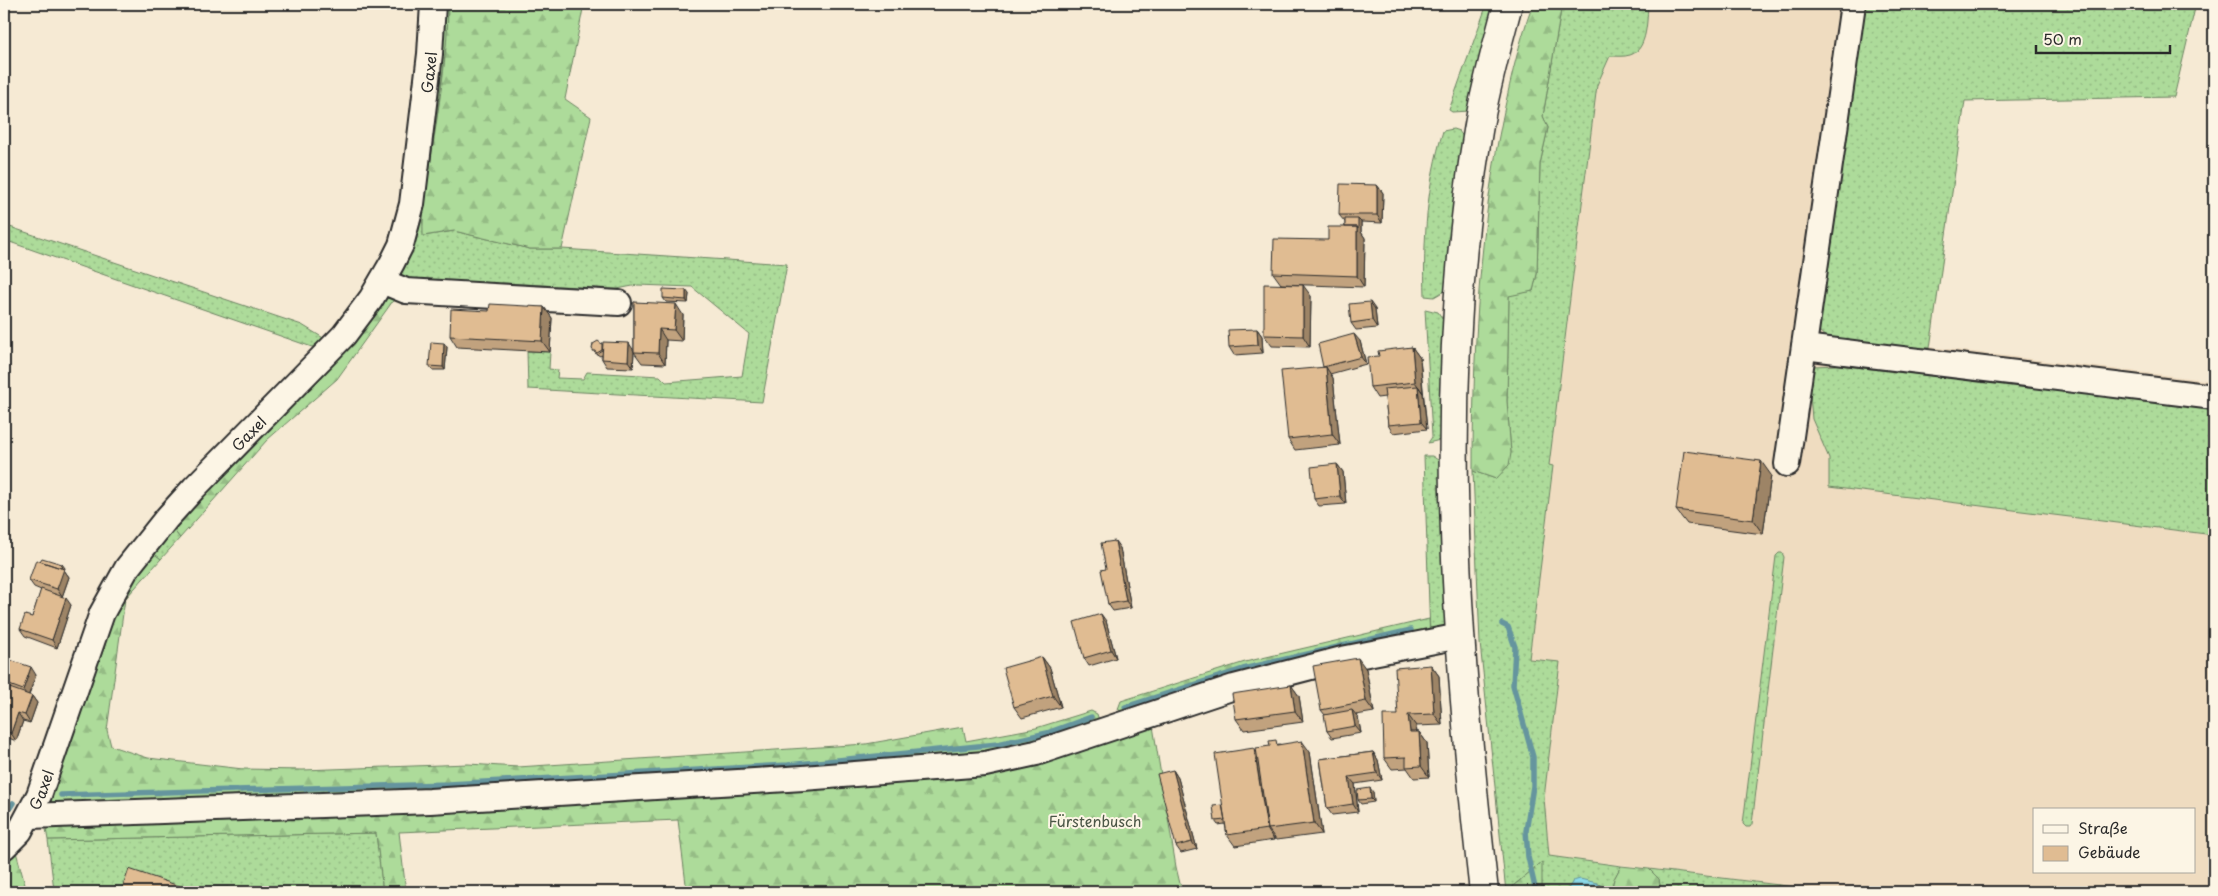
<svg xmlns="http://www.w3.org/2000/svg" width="2218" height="896" viewBox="0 0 2218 896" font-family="'Playpen Sans',sans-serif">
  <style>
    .built { fill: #efdcc0; fill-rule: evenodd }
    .grass { fill: url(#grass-dots); stroke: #6c8362 }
    .forest { fill: url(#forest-firs); stroke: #6c8362 }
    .water { fill: url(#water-rules); stroke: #65959e }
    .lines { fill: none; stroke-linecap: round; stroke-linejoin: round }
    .stream { stroke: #65959e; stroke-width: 5.5 }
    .minor-casing { stroke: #2b2b2b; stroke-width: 28 }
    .major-casing { stroke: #2b2b2b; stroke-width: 31 }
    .minor { stroke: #fcf5e5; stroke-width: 24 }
    .major { stroke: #fcf5e5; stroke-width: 28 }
    .wall { fill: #c1a27e; stroke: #2b2b2b }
    .shaded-wall { fill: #9d8466; stroke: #2b2b2b }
    .building { fill: #e0bc92; stroke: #2b2b2b }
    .labels { text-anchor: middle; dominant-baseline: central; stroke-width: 4; stroke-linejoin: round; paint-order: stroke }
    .street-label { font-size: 15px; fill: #2b2b2b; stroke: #fcf5e5 }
    .park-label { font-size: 15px; fill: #4c5747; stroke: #fcf5e5 }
  </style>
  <defs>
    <pattern id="grass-dots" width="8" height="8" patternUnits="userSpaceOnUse" patternTransform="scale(1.25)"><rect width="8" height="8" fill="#addb9a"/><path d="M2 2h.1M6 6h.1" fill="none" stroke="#95bc85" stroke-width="1.8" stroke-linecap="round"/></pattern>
    <pattern id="forest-firs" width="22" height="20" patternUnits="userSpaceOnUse" patternTransform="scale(1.25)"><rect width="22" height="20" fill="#addb9a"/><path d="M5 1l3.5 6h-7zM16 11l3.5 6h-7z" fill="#95bc85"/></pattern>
    <pattern id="water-rules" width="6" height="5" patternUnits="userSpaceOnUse" patternTransform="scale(1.25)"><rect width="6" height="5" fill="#8cdbea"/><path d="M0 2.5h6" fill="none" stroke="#79bcc9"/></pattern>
  </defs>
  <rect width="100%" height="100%" fill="#f6ead4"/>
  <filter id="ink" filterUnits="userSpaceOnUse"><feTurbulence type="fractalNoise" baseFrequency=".02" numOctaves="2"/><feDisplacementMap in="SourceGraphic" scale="10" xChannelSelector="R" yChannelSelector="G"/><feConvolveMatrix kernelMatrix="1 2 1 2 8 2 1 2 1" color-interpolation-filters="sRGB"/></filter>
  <g filter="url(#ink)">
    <path class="built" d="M1648,4H2196L2174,97L1965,101L1931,347L2214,381V892H1835L1549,856L1544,798L1560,663L1529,660L1553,466L1549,465L1597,85L1610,56L1632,55L1638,49L1643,41ZM2034,810H2194V872H2034Z"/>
    <path class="grass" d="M439,4H448V34L423,222L424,236L454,231L530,249H562L787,264L762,402L528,389L527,351L550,352L549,369L558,370L557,378L583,379L587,372L660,376L666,382L742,376L749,334L692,287L638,285L617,289L504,283L482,286L405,281L401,276Z
      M1487,4H1496L1469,111L1452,112L1449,110Z
      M1562,4H1648C1647,18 1648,50 1630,55C1624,57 1616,56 1610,56L1597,85L1549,465L1553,466L1529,659L1560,662L1544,798L1549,856L1621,866L1614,879L1611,892L1597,883L1566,890V892H1542L1541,863L1513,886L1514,892H1506L1480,643L1473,471L1496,479L1511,453L1507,401L1509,295L1533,291L1537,274L1540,164L1548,128L1543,116Z
      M1864,4H2196L2174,97L1965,101L1930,348L1830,341L1818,330Z
      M1453,129L1459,131L1464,138L1446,290L1434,297L1425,296C1423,241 1427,183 1443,131Z
      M4,225L302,325L325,339L312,347L4,240Z
      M1425,309L1438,312L1444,321L1440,440L1428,443L1432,437Z
      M1837,365L2214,408V535L1829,487V458L1812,419L1809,382L1813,366Z
      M1424,456H1432L1441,462L1448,623L1430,636Z
      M169,524L180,538L161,559L148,549Z
      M1779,553H1782L1784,557L1752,824L1750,827H1746L1743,824L1776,556Z
      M376,833L383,892H229L228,887L54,890L48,840Z
      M1649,869L1779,885L1770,892H1661L1659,879Z"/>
    <path class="forest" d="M448,4H584L565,99L591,117L562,249H530L454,231L423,236C422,211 427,185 431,160C438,108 448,56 448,4Z
      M1533,4H1562L1543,116L1548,128L1540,164L1537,274L1533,291L1509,296L1507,401L1511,453L1509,465L1496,479L1473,471C1473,359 1478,246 1499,136C1508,91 1517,47 1533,4Z
      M395,298L337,379L267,440L180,538L169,524L382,299Z
      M148,549L161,559L125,599L107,730L111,746L148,758L243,769L303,770L468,764L518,767L866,744L963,727L966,741L1036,728L1091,711L1097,714L1101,727L1015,753L669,782L50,804L47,799L99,636Z
      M1429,619L1430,636L1127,716L1118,709L1121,701L1245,662Z
      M1153,726L1176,867L1182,892H687L678,820L399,832L406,892H383L376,833L48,840L45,823L918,779Z
      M15,848L27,892H4V858Z
      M1542,862V892H1514L1513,886Z
      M1621,866L1649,869L1659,879L1661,892H1611L1614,879Z
      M1779,885L1830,892H1770Z"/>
    <path class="water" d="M1580,879L1597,883L1608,892H1566L1573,881Z"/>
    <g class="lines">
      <path class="stream" d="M1502,624L1508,627L1515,647L1513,685L1533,757V786L1526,831L1528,857L1536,892
        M1125,707L1243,669L1411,630
        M61,795L449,784L788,765L998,744L1047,733L1091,717
        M4,817L13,803"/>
      <defs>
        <g id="minor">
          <path d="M382,281L406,291L619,303"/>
          <path d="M1804,347L2214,397"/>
          <path d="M1787,464L1853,4"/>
          <path d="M30,816L430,801L803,778L985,764L1036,753L1234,687L1342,659L1460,636"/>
          <path id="s1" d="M4,847L20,831L39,795L102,613L127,568L166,519L194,488L344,335L371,299L392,263L401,245L412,204L430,54L433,4"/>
        </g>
        <path id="major" d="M1484,892C1455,640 1436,383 1478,131C1485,88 1497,46 1508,4"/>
      </defs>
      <use href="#minor" class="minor-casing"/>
      <use href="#major" class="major-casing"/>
      <use href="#minor" class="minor"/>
      <use href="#major" class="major"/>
    </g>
    <path class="wall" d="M1377,185L1383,193L1382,223L1361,222V232L1365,238L1364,287L1281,284L1273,273L1328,240L1345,227V222L1339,215Z
      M689,294L688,303L666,302L663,298Z
      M1311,296L1310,347L1272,346L1264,335Z
      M634,302L683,315L682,341L666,340L665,364L642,363L634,352L633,368L607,367L602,359V355L600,356L595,353L592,349L602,344L634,351Z
      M544,307L552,318L550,352L457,347L450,336L489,311Z
      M1375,309L1377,328L1356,330L1351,323Z
      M1257,329L1262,336L1263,353L1234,355L1229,347Z
      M1360,341L1366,364L1330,374L1333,378L1340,445L1295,450L1288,439L1323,367Z
      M447,347L445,370H432L429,366Z
      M1412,347L1420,358L1427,429L1393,433L1388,425L1385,397L1377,398L1370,387L1379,356Z
      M1337,464L1343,472L1346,504L1319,506L1314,499Z
      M1771,475L1763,534L1687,524L1676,510Z
      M1120,548L1131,608L1113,611L1108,604L1106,569Z
      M65,568L64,570L69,577L62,597L71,605L57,648L25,636L20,629L32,617L41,590L34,587L29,580Z
      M1106,621L1116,658L1089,666L1084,658Z
      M1042,657L1050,668L1061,707L1022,718L1014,707Z
      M4,659L36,675L29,694L32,696L37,703L30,723L23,721L16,741L4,736Z
      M1431,665L1439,676L1442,725L1416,726L1417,732H1419L1427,743L1429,777L1414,778L1407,768L1392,769L1384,758L1398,715Z
      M1366,669L1374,712L1356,715L1358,717L1361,733L1332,738L1327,731L1325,715L1321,710Z
      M1291,685L1299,696L1303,722L1244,730L1236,719Z
      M1279,744L1310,752L1322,834L1276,840L1274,837V840L1235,846L1227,835L1225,824L1218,825L1215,821L1254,748L1256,751Z
      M1373,752L1378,760L1382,780L1355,784L1358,812L1332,815L1327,808L1320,759Z
      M1173,770L1178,778L1197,849L1181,853L1176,846Z
      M1373,792L1374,802L1361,804L1358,800Z"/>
    <path class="shaded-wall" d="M1377,185L1383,193L1382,223L1377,215Z
      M1358,219L1361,222V232L1365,238L1364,287L1357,276V227Z
      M1303,285L1311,296L1310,347L1303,336Z
      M686,290L689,294L688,303L686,300Z
      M1370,302L1375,309L1377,328L1372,320Z
      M676,304L683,315L682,341L674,330Z
      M544,307L552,318L550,352L542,341Z
      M659,329L666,340L665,364L658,353Z
      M1257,329L1262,336L1263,353L1258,345Z
      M1354,334L1360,341L1366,364L1361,357Z
      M444,343L447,347L445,370L443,367Z
      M629,343L634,351L633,368L628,361Z
      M1412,347L1420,358L1423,393L1415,382Z
      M1326,367L1333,378L1340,445L1332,434Z
      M1418,386L1423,393L1427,429L1421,422Z
      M1761,461L1771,475L1763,534L1753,520Z
      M1337,464L1343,472L1346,504L1340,496Z
      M1115,541L1120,548L1131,608L1126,601Z
      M62,564L65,568L64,570L69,577L62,597L57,589L60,571Z
      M66,598L71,605L57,648L52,640Z
      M1101,614L1106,621L1116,658L1111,650Z
      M1042,657L1050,668L1061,707L1053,696Z
      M1358,658L1366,669L1374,712L1366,701Z
      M1431,665L1439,676L1442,725L1434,714Z
      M31,667L36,675L28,697L23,690Z
      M1291,685L1299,696L1303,722L1295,711Z
      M32,696L37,703L30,723L25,715Z
      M1352,710L1358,717L1361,733L1355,726Z
      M18,713L23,721L16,741L11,733Z
      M1408,715L1416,726L1417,743L1410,732Z
      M1419,732L1427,743L1429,777L1421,766Z
      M1302,741L1310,752L1322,834L1314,823Z
      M1254,748L1262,759L1268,829L1274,837V840L1267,829Z
      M1373,752L1378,760L1382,780L1377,773Z
      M1173,770L1178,778L1197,849L1192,842Z
      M1349,777L1355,784L1358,812L1353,804Z
      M1370,788L1373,792L1374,802L1371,799Z
      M182,887L185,892H180Z"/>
    <path class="building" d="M1340,184L1377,185V215H1339Z
      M1345,219H1358V229L1357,227H1345Z
      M1328,227H1357V276L1273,273L1274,239L1328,240Z
      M1264,284L1303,285V336L1264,335Z
      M663,289L686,290V300L663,298Z
      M634,302L676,304L674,330L659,329L658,353L634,352Z
      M1370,302L1372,320L1351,323L1349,304Z
      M490,304L544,307L542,341L450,336L451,309L489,311Z
      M1257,329L1258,345L1229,347L1228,330Z
      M1354,334L1361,357L1323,367L1318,344Z
      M598,341L602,344V350L597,353L592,349L593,344Z
      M431,342L444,343L443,367L429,366Z
      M603,342L629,343L628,361L602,359Z
      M1412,347L1415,382L1370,387L1367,357L1379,356L1378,351Z
      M1326,367L1332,434L1288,439L1281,371Z
      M1418,386L1421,422L1388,425L1384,389Z
      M1684,451L1761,461L1753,520L1676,510Z
      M1337,464L1340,496L1314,499L1311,467Z
      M1115,541L1126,601L1108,604L1101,570L1106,569L1101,543Z
      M42,558L62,564L61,568L40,561Z
      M36,560L64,569L57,589L29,580Z
      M41,589L66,598L52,640L20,629L25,615L32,617Z
      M1101,614L1111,650L1084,658L1074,622Z
      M1042,657L1053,696L1014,707L1003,668Z
      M4,658L31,667L23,690L4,683Z
      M1358,658L1366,701L1321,710L1313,666Z
      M1431,665L1434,714L1408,715L1410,732H1419L1421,766L1406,767V757L1384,758L1383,715H1398L1395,668Z
      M1291,685L1295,711L1236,719L1232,694Z
      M4,686L32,696L25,715L18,713L11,733L4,731Z
      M1352,710L1355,726L1327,731L1324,715Z
      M1276,740L1277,745L1302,741L1314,823L1268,829L1256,748L1270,746L1269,741Z
      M1254,748L1267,829L1227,835L1215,754Z
      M1373,752L1377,773L1349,777L1353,804L1327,808L1320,759Z
      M1173,770L1192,842L1176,846L1157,774Z
      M1370,788L1371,799L1358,800L1357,790Z
      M1222,805L1225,820L1215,821L1213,806Z
      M129,869L182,887L180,892H121Z"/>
  </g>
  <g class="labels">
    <g class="street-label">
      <text stroke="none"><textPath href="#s1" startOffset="908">Gaxel</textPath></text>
      <text stroke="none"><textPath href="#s1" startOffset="489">Gaxel</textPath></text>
      <text stroke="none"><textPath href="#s1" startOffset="69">Gaxel</textPath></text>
    </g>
    <g class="park-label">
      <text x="1095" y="820">Fürstenbusch</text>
    </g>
  </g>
  <rect width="2218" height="896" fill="none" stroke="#fcf5e5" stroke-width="20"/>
  <rect x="10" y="10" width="2198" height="876" fill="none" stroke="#2b2b2b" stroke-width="2" filter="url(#ink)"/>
  <rect x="2033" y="808" width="162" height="65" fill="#fcf5e5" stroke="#a8a49b"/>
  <rect x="2043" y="825" width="25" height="8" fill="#fcf5e5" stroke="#a8a49b"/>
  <text x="2078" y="834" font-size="15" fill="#2b2b2b">Straße</text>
  <rect x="2043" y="846" width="25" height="15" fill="#e0bc92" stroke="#a8a49b"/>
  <text x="2078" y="858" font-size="15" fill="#2b2b2b">Gebäude</text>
  <path d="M2036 45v8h134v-8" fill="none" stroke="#2b2b2b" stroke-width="2.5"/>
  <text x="2043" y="45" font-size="15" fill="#2b2b2b" stroke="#fcf5e5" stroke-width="4" paint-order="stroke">50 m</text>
</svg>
